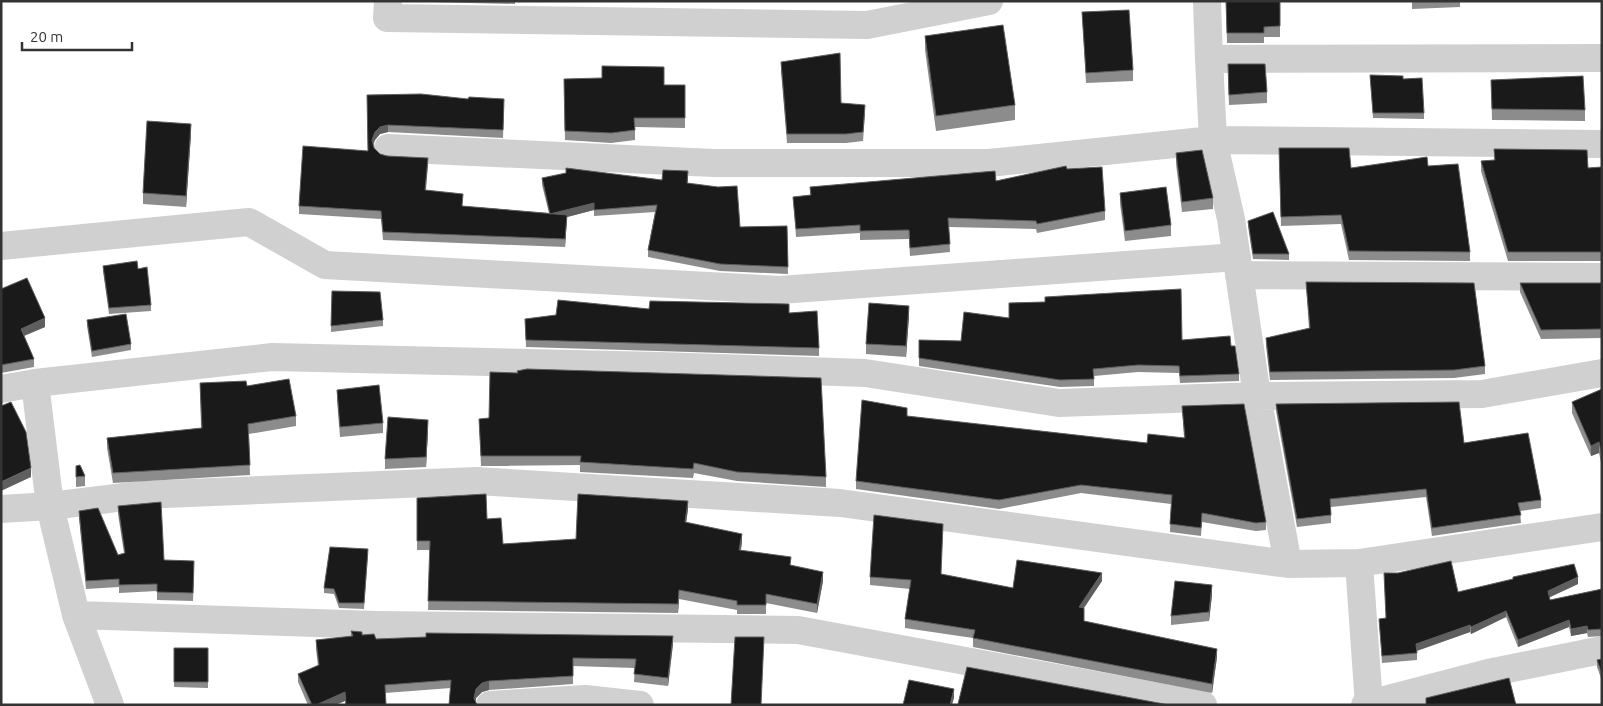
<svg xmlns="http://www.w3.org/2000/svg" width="1603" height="706" viewBox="0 0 1603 706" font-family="Ubuntu,sans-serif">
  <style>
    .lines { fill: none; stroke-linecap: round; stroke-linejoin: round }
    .minor { stroke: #d0d0d0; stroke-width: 28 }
    .wall { fill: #8c8c8c }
    .shaded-wall { fill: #5f5f5f }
    .building { fill: #1a1a1a; stroke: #5f5f5f }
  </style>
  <rect width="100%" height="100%" fill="#fff"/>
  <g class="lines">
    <path class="minor" d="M388,1L387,18L867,25L989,1
      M1207,1L1209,59
      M388,148L714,163H989L1213,140L1602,144
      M1,246L249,222L325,265L780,290L1237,257
      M1239,275L1602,277
      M1,389L35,383L272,357L659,366L865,373L1059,403L1257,396L1482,394L1602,373
      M1,509L50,506L35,383
      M1359,563L1369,705
      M1288,564L1257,396L1231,219L1213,140L1209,59L1602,58
      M76,615L377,625L798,630L1203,705
      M110,705L76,615L50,506L141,495L476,481L840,503L1288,564L1359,563L1602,527
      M490,705L585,699L640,705
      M1365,705L1488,673L1602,650"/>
  </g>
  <path class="wall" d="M428,1H515V4L430,2Z
    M1226,1H1280V37H1264V43H1227Z
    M1412,1H1460V7L1412,9Z
    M1082,12L1133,70V81L1086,83Z
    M925,36L1015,105V120L936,131L925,50Z
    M781,62L841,103L865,114L863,141L846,143H787L781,71Z
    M1228,75L1267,92V103L1229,105Z
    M1370,75L1403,79L1424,113V119L1373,118Z
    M564,79L664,85H685V128L635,127V140L611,143L565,140Z
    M1491,80L1585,110V121L1492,120Z
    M367,95L504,106L503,138L388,132L380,134L375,140L373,144L374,148L380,154L428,165L426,190L462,206L549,213L542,185V178L662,180L688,177V183L740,227L787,226L788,274L720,271L648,257V250L655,212L594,216V210L567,217L565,247L383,240L381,219L299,214V206L368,151Z
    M191,134L186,207L143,204V193Z
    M1279,148L1351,168L1470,252V261L1349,260L1341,224L1281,226Z
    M1494,149L1588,168L1602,167V261H1508L1481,171V161L1494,160Z
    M1176,153L1213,198V209L1182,212L1176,164Z
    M1067,169L1105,211V220L1037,233L1036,229L949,227L950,252L910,256L909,239L860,240V233L796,237L793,197L810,195V187L996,181Z
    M1120,193L1171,225V236L1125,241L1120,204Z
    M1248,221L1289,254V260L1253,259L1248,226Z
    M103,266L138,269L151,305V311L109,314L103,271Z
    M1306,282L1485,366V374L1454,378L1270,380L1266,346V338L1309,329Z
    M1520,283H1602V338L1541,339L1520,292Z
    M1,289L45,327L24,336L34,359V367L1,373Z
    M332,291L383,320V326L331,332Z
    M1045,297L1182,340L1231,346L1239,374V381L1180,383L1179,373L1138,372L1094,376V386L1060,387L919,366V340L961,341L1009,318V303L1045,302Z
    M649,309L789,313L819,348V356L526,347L525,319Z
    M909,316L906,357L866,354V344Z
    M87,320L131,344V350L92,357L87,326Z
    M200,383L247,386L296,416V426L249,434L250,475L113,483L107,448V438L201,428Z
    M1602,389V467L1599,453L1591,456L1572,413V402Z
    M337,390L383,423V433L340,437L337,400Z
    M1276,404L1464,443L1541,500V508L1520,511L1521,523L1432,536L1426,497L1331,507V523L1297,527L1276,411Z
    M1182,406L1266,522V530L1256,531L1202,522L1201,536L1170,532L1171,504L1081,493L999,509L856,489V481L907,416L1147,443L1184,438Z
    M479,419L826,477V487L737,481L694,473L693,478L580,472V465L481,466Z
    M428,431L426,467L385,469V459Z
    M76,466L85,476V486L76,487Z
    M417,498L487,519L503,544L576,539L688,509L686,523L742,542L741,550L791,565L823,581L817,613L766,603V614H737V610L679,599L678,613L428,610L430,550H417Z
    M118,506L164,560L194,569L193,601L157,600V591L119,593V587L86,589L79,518V511L118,555L124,553L118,514Z
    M368,554L364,609L339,608L334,594L324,593V588Z
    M941,574L1013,588L1102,581L1084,608V621L1217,657L1212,693L973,647V638L905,628V619L910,589L870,585V577Z
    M1578,584L1550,597V600L1602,589V636L1588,637L1587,633L1571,636L1569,627L1518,647L1506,617L1471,634L1470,632L1417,651V660L1382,663L1379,619L1386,618L1458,592Z
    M1212,595L1209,621L1171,625V616Z
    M351,631L362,635L376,639L673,644L668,686L634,682L635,668L573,666V684L489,690L482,692L476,698V701L451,688L385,693L386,705H345V701L335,705H308L298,682V674L318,666L316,649V640L351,637Z
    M174,648H208V688L174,687Z
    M1602,659V681L1597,667V660Z"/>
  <path class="shaded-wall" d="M191,124V134L186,207V196Z
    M388,125V132L380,134L375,140L372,148V140L375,132L380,127Z
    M594,203V210L567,217L565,247V239L550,214Z
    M909,306V316L906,357V346Z
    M45,318V327L21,337V329Z
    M428,420V431L426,467V457Z
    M1599,442V453L1591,456V446Z
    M31,468V477L1,491V482Z
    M688,501V509L685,531V522Z
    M742,534V542L739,559V550Z
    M823,572V581L817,613V604Z
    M1102,573V581L1079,615V607Z
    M1578,577V584L1548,598V591Z
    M1212,585V595L1209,621V612Z
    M679,590V599L678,613V604Z
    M1506,611V617L1471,634V627Z
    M1569,620V627L1518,647V640Z
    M1470,625V632L1416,651V644Z
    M1587,626V633L1571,636V629Z
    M673,636V644L668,686V678Z
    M1217,649V657L1212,693V684Z
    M489,681V690L482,692L476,698L475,705L474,698L476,689L482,683Z
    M954,689V698L952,705H950Z
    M345,692V701L335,705H316Z"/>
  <path class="building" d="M1226,1H1280V26L1264,27V33H1227Z
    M1129,10L1133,70L1086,73L1082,12Z
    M1003,25L1015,105L936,116L925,36Z
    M840,53L841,103L865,105L863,132L846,134H787L781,62Z
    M1228,64H1265L1267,92L1229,95Z
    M602,66L664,67V85H685V118H634L635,130L611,133L565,131L564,79L602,78Z
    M1370,75L1403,76V79L1422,78L1424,113H1373Z
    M1583,76L1585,110L1492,109L1491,80Z
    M421,94L468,99L469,97L504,99L503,130L388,125L380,127L375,132L372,140L374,148L380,154L387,156L428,158L425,190L463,194L462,206L567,215L565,239L383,232L381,211L299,206L303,146L368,151L367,95Z
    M147,121L191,124L186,196L143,193Z
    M1279,148H1349L1351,168L1427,157L1428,166L1458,164L1470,252L1349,251L1341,215L1281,217Z
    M1494,149L1587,150L1588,168L1602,167V252H1508L1481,161L1495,160Z
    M1202,150L1213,198L1182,202L1176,153Z
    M1066,166L1067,169L1102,167L1105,211L1037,224L1036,221L948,218L950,244L910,248L909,230L860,231V225L796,229L793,197L811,195L810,187L995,171L996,181Z
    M566,168L662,180L663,170L688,171L687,183L718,187L737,186L740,227L787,226L788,267L720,264L648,250L657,205L594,210V203L550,214L542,178L566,173Z
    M1166,187L1171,225L1125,231L1120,193Z
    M1273,212L1289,254H1253L1248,221Z
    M137,261L138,269L147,267L151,305L109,308L103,266Z
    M27,278L45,318L21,329L34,359L1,365V289Z
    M1306,282L1474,283L1485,366L1454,370L1270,372L1266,338L1310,328Z
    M1520,283H1602V329L1541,330Z
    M1181,289L1182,340L1230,336L1231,346H1235L1239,374L1180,376L1179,366L1138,365L1093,369L1094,379L1060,380L919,358V340L961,341L964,312L1009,318V303L1045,302V297Z
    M332,291L380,292L383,320L331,326Z
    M558,300L649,309L650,301L789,304V313L817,311L819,348L526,340L525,319L556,315Z
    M869,303L909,306L906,346L866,344Z
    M126,314L131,344L92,351L87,320Z
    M527,369L821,378L826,477L737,472L694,463L693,469L580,462L581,456H481L479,419L489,418L490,372L518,373L517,371Z
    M289,379L296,416L248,424L250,465L113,473L107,438L202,428L200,383L246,381L247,386Z
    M379,385L383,423L340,427L337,390Z
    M1602,389V456L1599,442L1591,446L1572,402Z
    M862,400L907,408V416L1147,443L1148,434L1185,438L1182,406L1244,404L1266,522L1256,523L1202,513L1201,528L1170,524L1172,495L1081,485L999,500L856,481Z
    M11,402L26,432L31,468L1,482V406Z
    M1459,402L1464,443L1528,433L1541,500L1518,503L1521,515L1432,528L1426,489L1330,499L1331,515L1297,519L1276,404Z
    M388,417L428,420L426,457L385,459Z
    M80,465L85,476L76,477V466Z
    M486,494L487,519L501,518L503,544L576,539L578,494L688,501L685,522L742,534L739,550L791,557L790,565L823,572L817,604L766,594V605H737V601L679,590L678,604L428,601L430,541H417V498Z
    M161,502L164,560L194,561L193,593L157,592V584L119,585V579L86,581L79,511L98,508L118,555L125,553L118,506Z
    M874,515L943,524L941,574L1013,588L1017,560L1102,573L1079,607L1084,608V621L1217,649L1212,684L973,638L975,630L905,619L911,580L870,577Z
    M330,547L368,549L364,603H339L334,589L324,588Z
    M1451,561L1458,592L1513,579V577L1574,564L1578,577L1548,591L1550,600L1602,589V629L1588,630L1587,626L1571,629L1569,620L1518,640L1506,611L1471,627L1470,625L1416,644L1417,653L1382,656L1379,619L1386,618L1384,573H1398Z
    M1175,581L1212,585L1209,612L1171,616Z
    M351,631L362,632V635L374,634L376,639L426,637V633L673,636L668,678L634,674L636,659L573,658V676L489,681L482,683L476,689L474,698L477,705H449L451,680L385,685L386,705H346L345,692L316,705H312L298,674L319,665L316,640L353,636Z
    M735,637H764L761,705H731Z
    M174,648H208V682H174Z
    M1602,659V674L1597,660Z
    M967,667L1169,705H960L958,704Z
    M1509,678L1516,705H1426V698Z
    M909,680L954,689L950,705H903Z"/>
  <rect width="1603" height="706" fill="none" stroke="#333333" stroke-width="5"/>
  <path d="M22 42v8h110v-8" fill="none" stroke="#333333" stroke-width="2.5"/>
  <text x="30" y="42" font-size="15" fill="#333333" stroke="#ffffff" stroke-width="4" paint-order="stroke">20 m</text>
</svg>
